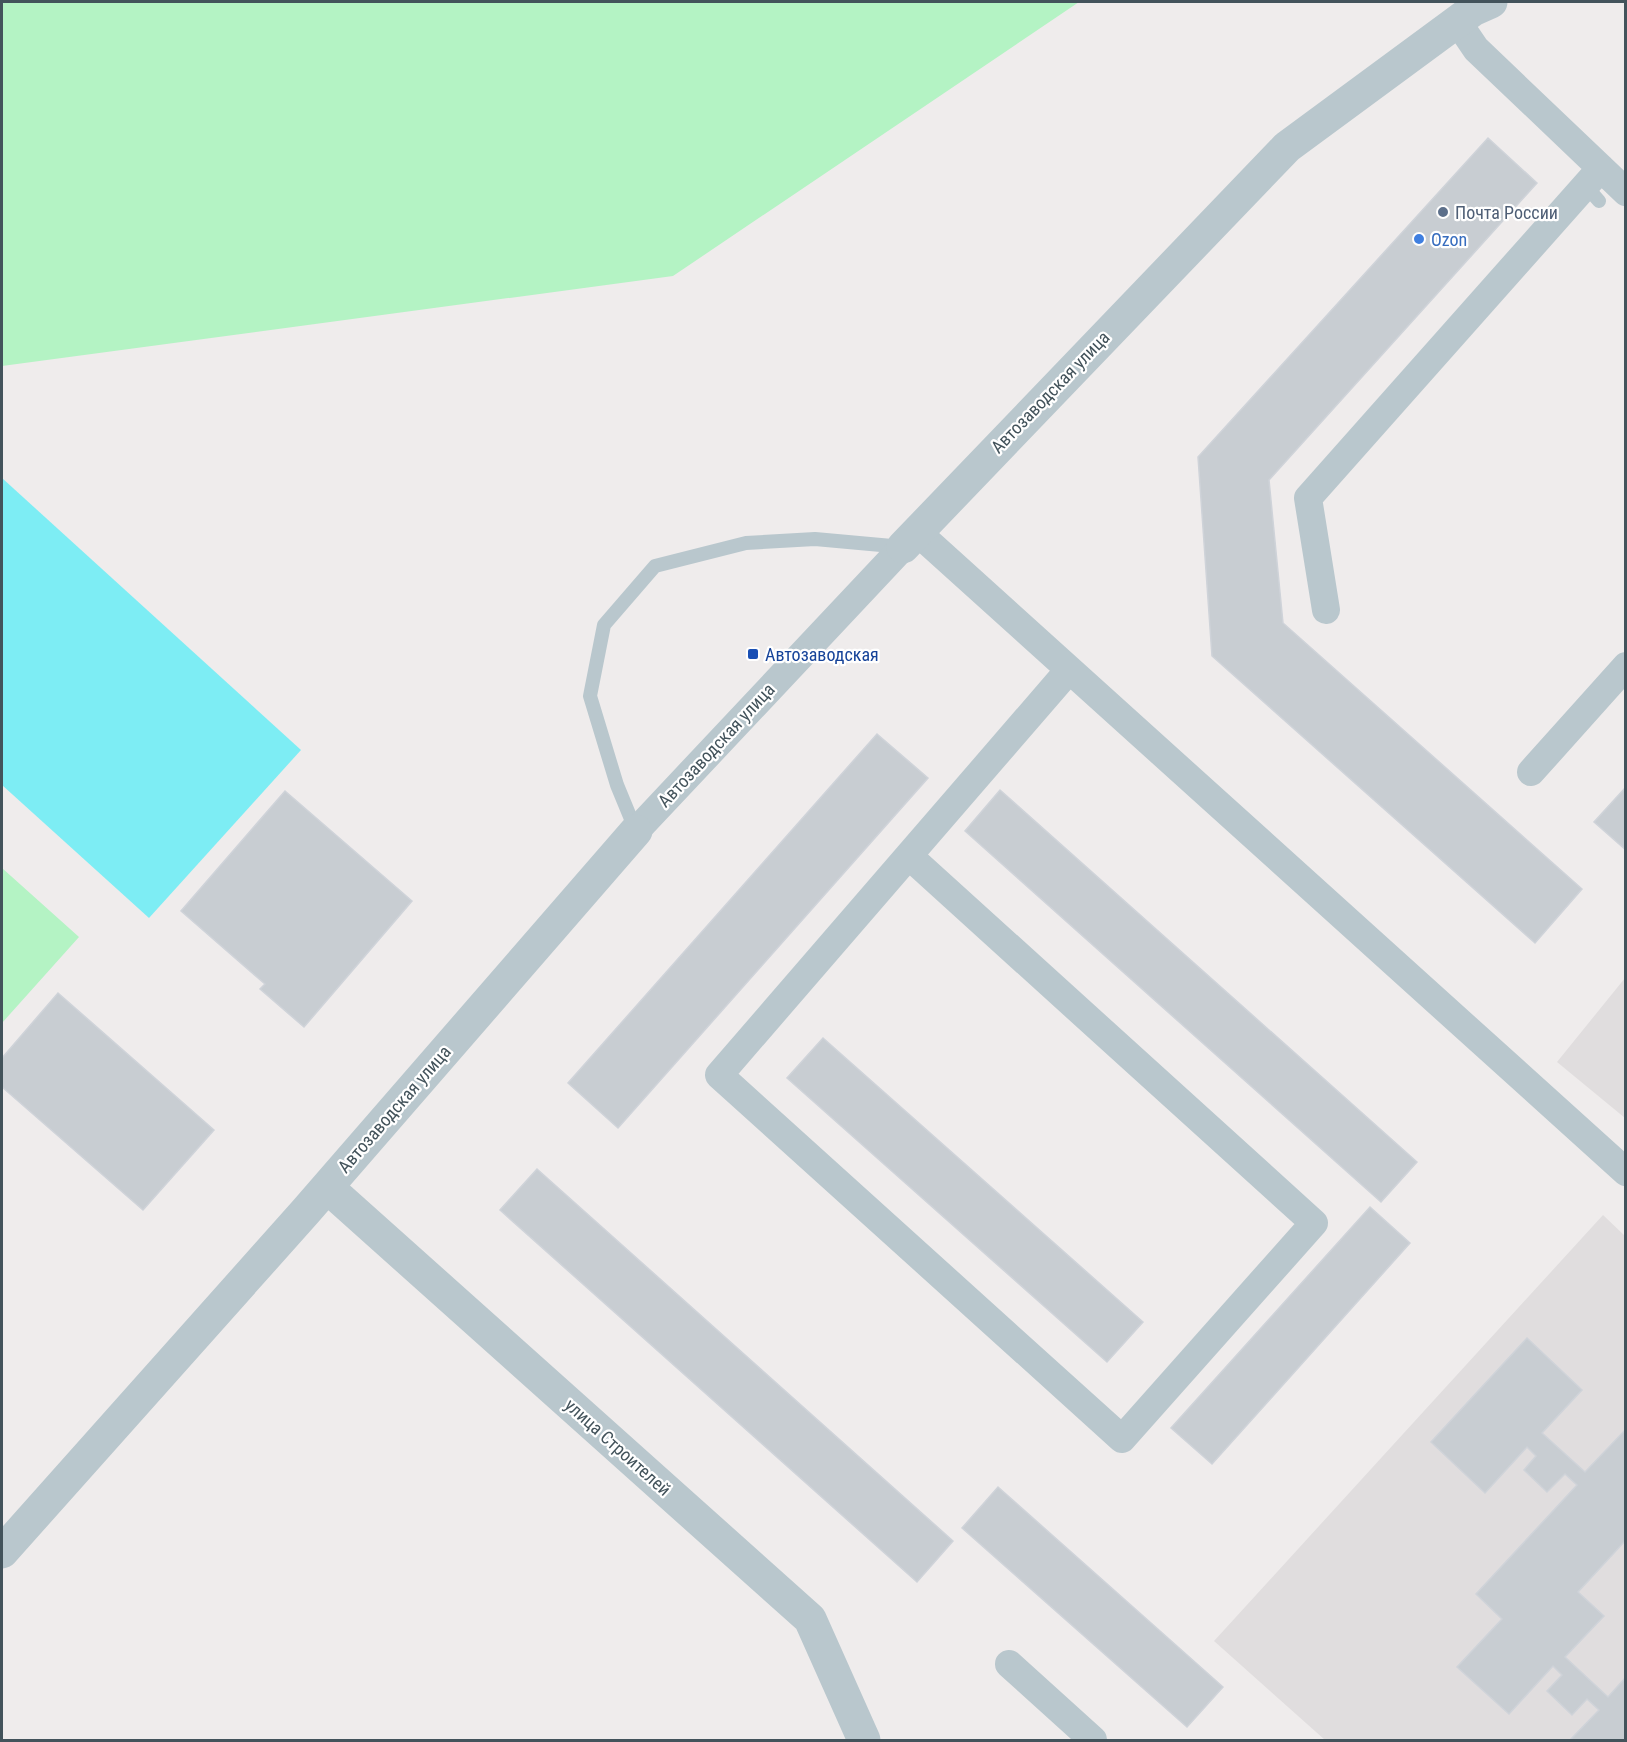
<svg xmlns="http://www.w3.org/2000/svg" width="1627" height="1742" viewBox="0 0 1627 1742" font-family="'Roboto Condensed',sans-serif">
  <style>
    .education { fill: #e0ddde }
    .green { fill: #b4f3c4 }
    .water { fill: #7dedf4 }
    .building { fill: #c8cdd2; stroke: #cfd3d9; stroke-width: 1.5 }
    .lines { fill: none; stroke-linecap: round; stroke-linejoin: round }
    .service { stroke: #b9c7cd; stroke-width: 14 }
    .minor { stroke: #b9c7cd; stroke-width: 28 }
    .tertiary { stroke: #b9c7cd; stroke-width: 33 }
    .service-dot { fill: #5c6f8a; stroke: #fff; stroke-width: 2 }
    .shop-dot { fill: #3f7fe0; stroke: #fff; stroke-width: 2 }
    .transit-dot { fill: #1a4fb4; stroke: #fff; stroke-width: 2 }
    .labels { text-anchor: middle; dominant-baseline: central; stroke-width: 4.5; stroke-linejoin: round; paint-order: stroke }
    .service-label { font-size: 18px; fill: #4e5e75; stroke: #fff; text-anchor: start }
    .shop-label { font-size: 18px; fill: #366cbe; stroke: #fff; text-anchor: start }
    .street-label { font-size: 18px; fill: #43535b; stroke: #fff }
    .transit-label { font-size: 18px; fill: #164399; stroke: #fff; text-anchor: start }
  </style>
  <rect width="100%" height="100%" fill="#efecec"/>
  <path class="education" d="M1625,978V1118L1557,1062Z
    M1603,1215L1625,1236V1740H1325L1214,1641Z"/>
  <path class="green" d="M2,2H1079L673,276L2,366Z
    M2,868L79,937L2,1023Z"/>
  <path class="water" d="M2,478L301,750L149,918L2,785Z"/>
  <path class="building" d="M1488,138L1537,183L1269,480L1283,623L1582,889L1535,943L1212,656L1198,457Z
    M877,734L928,778L618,1128L568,1083Z
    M1626,787V850L1594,822Z
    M1000,790L1417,1162L1381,1202L965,831Z
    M285,791L412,901L304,1027L260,989L265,984L181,911Z
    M58,993L214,1130L143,1210L2,1087V1058Z
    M823,1038L1143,1322L1107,1362L787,1078Z
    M537,1169L953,1541L917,1582L500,1210Z
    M1370,1207L1410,1243L1212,1464L1171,1428Z
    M1527,1338L1582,1390L1542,1433L1585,1472L1626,1429V1540L1578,1592L1604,1616L1565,1657L1608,1697L1626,1677V1740H1570L1599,1710L1587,1699L1572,1715L1547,1691L1562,1675L1553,1666L1509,1714L1457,1667L1502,1619L1476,1594L1577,1485L1565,1474L1547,1492L1524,1470L1536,1456L1527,1447L1485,1493L1431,1442Z
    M998,1487L1223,1687L1187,1727L962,1528Z"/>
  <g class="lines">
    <path class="service" d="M1585,185L1599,201
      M636,831L617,785L590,696L604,625L655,566L746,543L815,539L903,547"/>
    <path class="minor" d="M1457,21L1476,49L1626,192
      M917,532L1626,1172
      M1326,610L1308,498L1601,168
      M1531,772L1626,666
      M636,831L903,547
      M909,856L1314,1223L1122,1439L719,1075L1069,670
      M1009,1664L1093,1740"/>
    <path class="tertiary" d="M903,547L1287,147L1473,10L1491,2
      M327,1187L810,1619L864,1740
      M2,1552L306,1211L636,831"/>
  </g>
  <circle class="service-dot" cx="1443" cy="212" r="6"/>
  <circle class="shop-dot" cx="1419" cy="239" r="6"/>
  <rect class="transit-dot" x="747" y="648" width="12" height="12" rx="3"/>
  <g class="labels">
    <g class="service-label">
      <text x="1455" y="212">Почта России</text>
    </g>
    <g class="shop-label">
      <text x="1431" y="239">Ozon</text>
    </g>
    <g class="street-label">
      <text transform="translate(1050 392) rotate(-46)">Автозаводская улица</text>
      <text transform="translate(716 745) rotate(-47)">Автозаводская улица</text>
      <text transform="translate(394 1109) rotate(-49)">Автозаводская улица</text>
      <text transform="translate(618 1447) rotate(42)">улица Строителей</text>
    </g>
    <g class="transit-label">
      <text x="765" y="654">Автозаводская</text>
    </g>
  </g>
  <rect width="1627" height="1742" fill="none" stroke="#43535b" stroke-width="6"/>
</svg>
